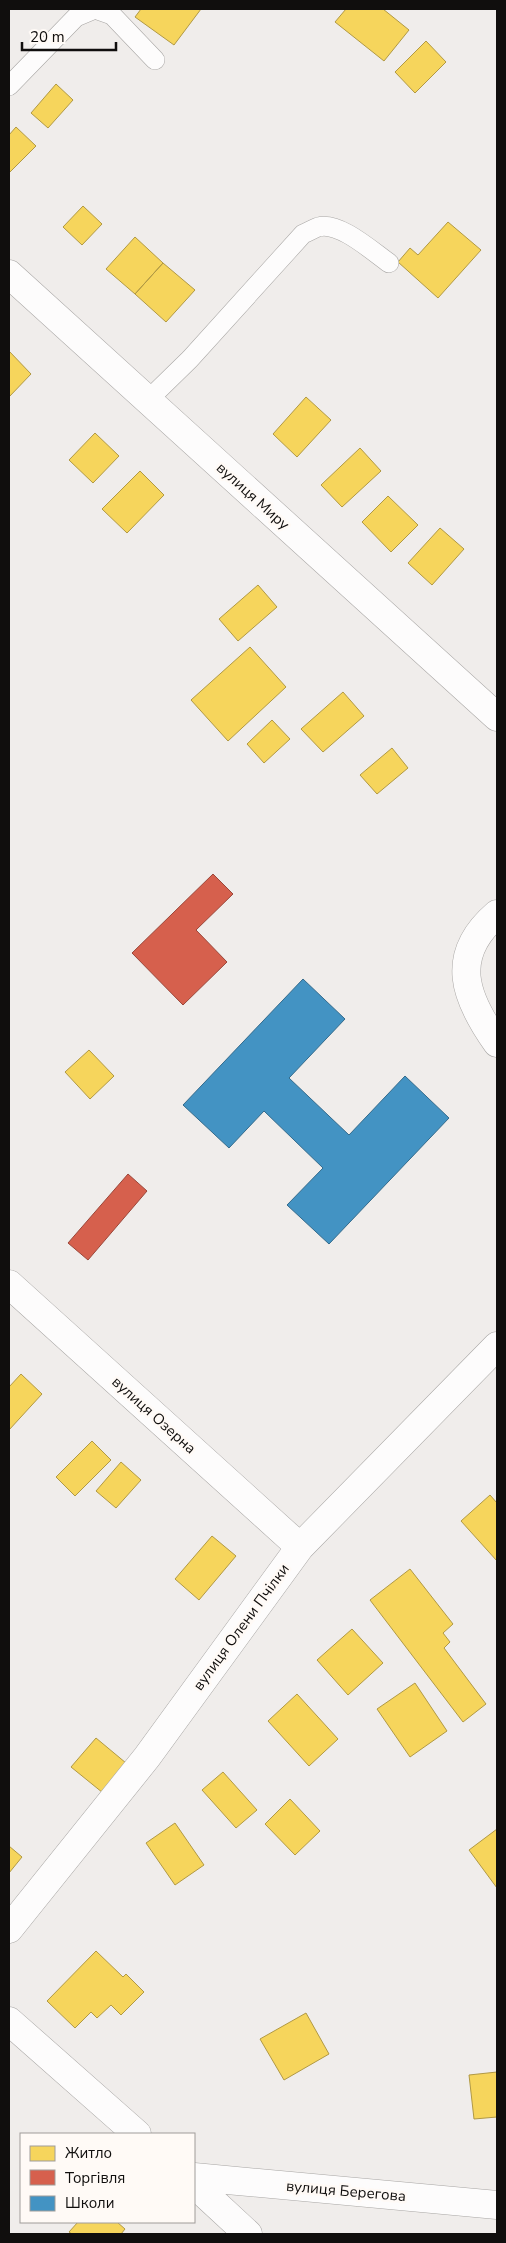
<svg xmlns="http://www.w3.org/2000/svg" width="506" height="2243" viewBox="0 0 506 2243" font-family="'Nunito Sans',sans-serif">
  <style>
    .homes { fill: #f6d55c; stroke: #b19944 }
    .shops { fill: #d6604d; stroke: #9b473a }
    .schools { fill: #4393c3; stroke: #346b8c }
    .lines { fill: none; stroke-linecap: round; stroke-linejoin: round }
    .lane-casing { stroke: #a8a6a4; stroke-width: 20 }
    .street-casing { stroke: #a8a6a4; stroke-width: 29 }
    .lane { stroke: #fdfcfc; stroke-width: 19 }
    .street { stroke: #fdfcfc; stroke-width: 28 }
    .labels { text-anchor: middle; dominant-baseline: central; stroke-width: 5; stroke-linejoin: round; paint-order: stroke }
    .street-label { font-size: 15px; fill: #100e0d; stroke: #fffaf6 }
  </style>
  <rect width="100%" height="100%" fill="#f0edeb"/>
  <path class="homes" d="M141,9H201L174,45L135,17Z
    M346,9H383L409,30L384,61L335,22Z
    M426,41L446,62L415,93L395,72Z
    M56,84L73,100L48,128L31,113Z
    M16,127L36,146L9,173V135Z
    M83,206L102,224L82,245L63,227Z
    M448,222L481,250L438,298L398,262L410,248L418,255Z
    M135,237L163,263L135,294L106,269Z
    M163,263L195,290L166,322L135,294Z
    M9,351L31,374L9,397Z
    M306,397L331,420L297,457L273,434Z
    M95,433L119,456L93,483L69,460Z
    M360,448L381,471L342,507L321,485Z
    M140,471L164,495L127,533L102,509Z
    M388,496L418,525L391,552L362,522Z
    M440,528L464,549L432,585L408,563Z
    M258,585L277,607L238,641L219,619Z
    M250,647L286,687L228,741L191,700Z
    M343,692L364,716L323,752L301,729Z
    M272,720L290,739L264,763L247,744Z
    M392,748L408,768L377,794L360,775Z
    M89,1050L114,1076L90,1099L65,1072Z
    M21,1374L42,1394L9,1430V1387Z
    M92,1441L111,1460L75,1496L56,1477Z
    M121,1462L141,1480L116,1508L96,1491Z
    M490,1495L497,1503V1561L461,1521Z
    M212,1536L236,1556L199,1600L175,1579Z
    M410,1569L453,1624L443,1633L450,1642L444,1648L486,1704L463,1722L370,1600Z
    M352,1629L383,1663L348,1695L317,1660Z
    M415,1683L447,1731L410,1757L377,1709Z
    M297,1694L338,1739L309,1766L268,1721Z
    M96,1738L132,1768L108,1797L71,1767Z
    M223,1772L257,1810L236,1828L202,1790Z
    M290,1799L320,1831L295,1855L265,1824Z
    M175,1823L204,1865L175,1885L146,1843Z
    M497,1829V1888L469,1850Z
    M9,1846L22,1857L9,1873Z
    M96,1951L123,1977L126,1974L144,1992L121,2015L111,2005L97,2018L91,2012L75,2028L47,2001Z
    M306,2013L329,2054L284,2080L260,2039Z
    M497,2072V2117L474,2119L469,2075Z
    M78,2222H117L125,2229L121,2234H72L69,2232Z"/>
  <path class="shops" d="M213,874L233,894L196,930L227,962L183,1005L132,953Z
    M128,1174L147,1191L88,1260L68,1243Z"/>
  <path class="schools" d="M303,979L345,1019L289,1078L349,1135L405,1076L449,1118L329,1244L287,1205L323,1168L264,1111L229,1148L183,1105Z"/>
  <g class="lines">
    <defs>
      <path id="lane" d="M9,86L76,17L95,9L112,15L155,60
        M148,400L190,359L303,234C308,232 313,229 318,227C339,221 372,251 389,263"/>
      <path id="street" d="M9,274L497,717
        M497,914C448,956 465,998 497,1043
        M9,1284L300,1547
        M9,1929L147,1757L300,1547L497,1346
        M9,2021L137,2134
        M194,2177L497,2205
        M194,2184L248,2234"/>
    </defs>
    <use href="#lane" class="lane-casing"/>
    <use href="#street" class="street-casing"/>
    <use href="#lane" class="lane"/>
    <use href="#street" class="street"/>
  </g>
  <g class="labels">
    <g class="street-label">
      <text transform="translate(253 496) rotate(42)">вулиця Миру</text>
      <text transform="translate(154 1415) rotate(42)">вулиця Озерна</text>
      <text transform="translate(241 1627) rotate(-54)">вулиця Олени Пчілки</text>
      <text transform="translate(346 2191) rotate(5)">вулиця Берегова</text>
    </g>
  </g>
  <rect width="506" height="2243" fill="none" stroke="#100e0d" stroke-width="20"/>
  <rect x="20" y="2133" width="175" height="90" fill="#fffaf6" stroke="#9f9c99"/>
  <rect x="30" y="2146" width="25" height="15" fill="#f6d55c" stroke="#9f9c99"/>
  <text x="65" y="2158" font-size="15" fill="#100e0d">Житло</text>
  <rect x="30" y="2170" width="25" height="15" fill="#d6604d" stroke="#9f9c99"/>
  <text x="65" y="2183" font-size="15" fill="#100e0d">Торгівля</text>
  <rect x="30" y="2196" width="25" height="15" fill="#4393c3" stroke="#9f9c99"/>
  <text x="65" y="2208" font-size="15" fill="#100e0d">Школи</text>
  <path d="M22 42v8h94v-8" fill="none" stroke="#100e0d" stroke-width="2.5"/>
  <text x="30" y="42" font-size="15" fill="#100e0d" stroke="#fffaf6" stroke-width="4" paint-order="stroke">20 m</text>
</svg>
